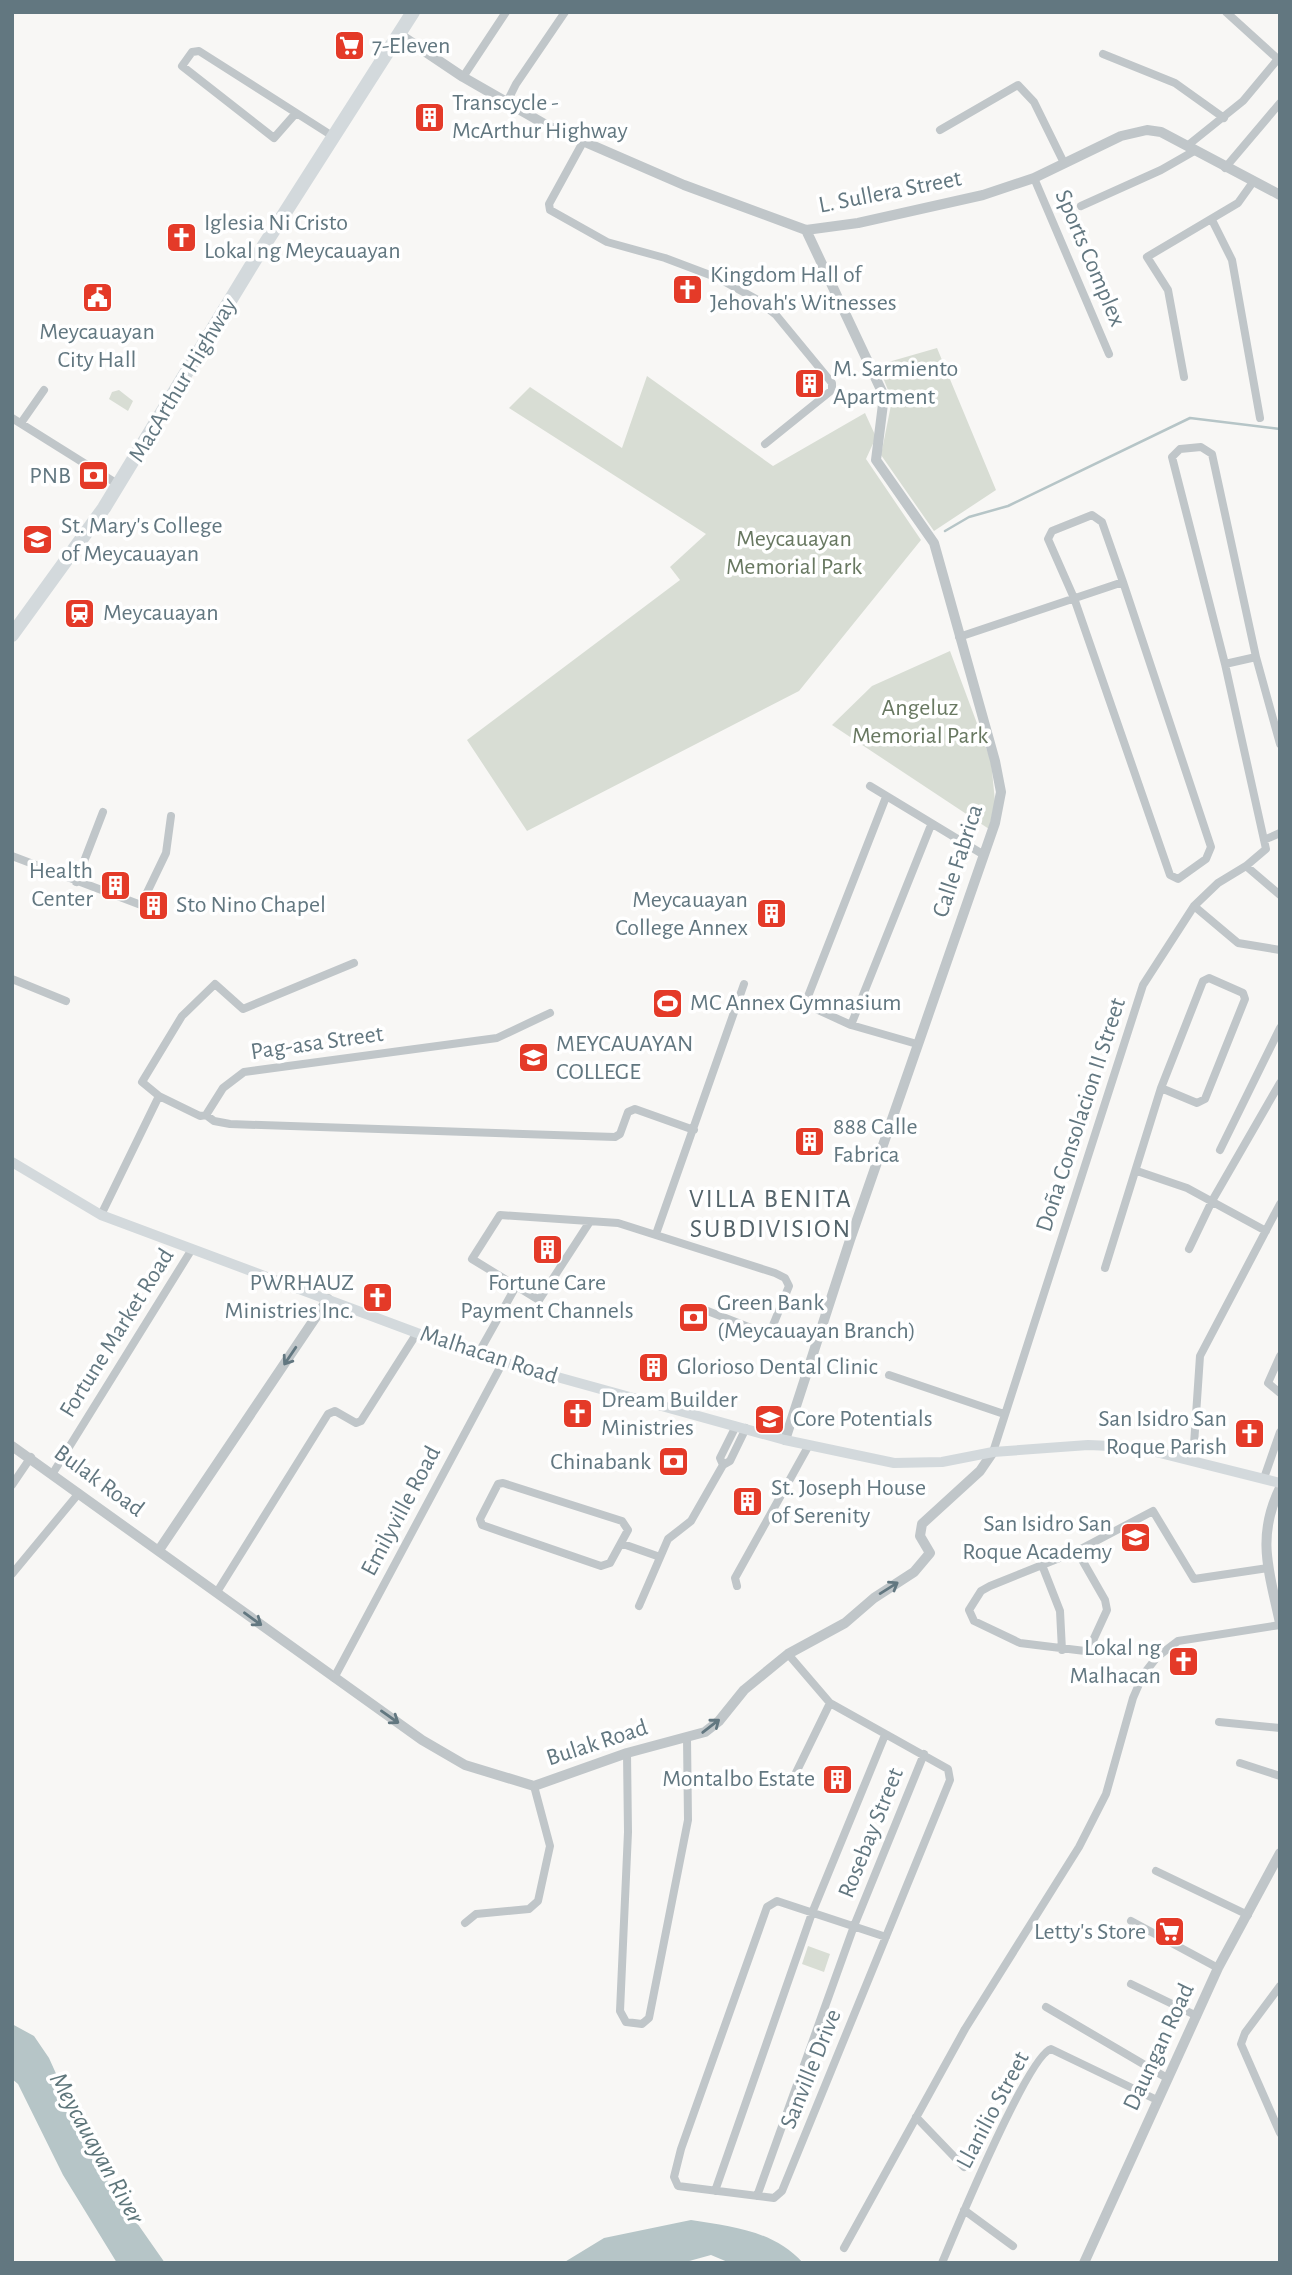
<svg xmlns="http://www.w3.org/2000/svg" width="1292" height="2275" viewBox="0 0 1292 2275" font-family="'Alegreya Sans',sans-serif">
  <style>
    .green { fill: #d8ddd4 }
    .water { fill: #b6c5c7 }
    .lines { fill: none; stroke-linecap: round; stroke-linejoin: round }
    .stream { stroke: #b6c5c7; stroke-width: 2.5 }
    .minor { stroke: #c0c6c9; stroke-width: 8 }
    .tertiary { stroke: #c0c6c9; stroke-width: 10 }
    .secondary { stroke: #d3d9dc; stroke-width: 10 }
    .trunk { stroke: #d3d9dc; stroke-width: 14 }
    .oneway { stroke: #627780 }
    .labels { text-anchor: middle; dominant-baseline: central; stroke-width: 7; stroke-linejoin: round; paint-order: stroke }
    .poi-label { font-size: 24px; fill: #627780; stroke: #fff; text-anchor: start }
    .street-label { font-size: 24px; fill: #627780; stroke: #fff }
    .park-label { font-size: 24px; fill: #687861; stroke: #fff }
    .neighbourhood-label { font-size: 26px; letter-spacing: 2px; fill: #54646b; stroke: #fff }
    .water-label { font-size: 26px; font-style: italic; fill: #5e767b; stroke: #fff }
  </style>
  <rect width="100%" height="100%" fill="#f8f7f5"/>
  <path class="green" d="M937,348L996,490L934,531L881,455L892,400L878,365Z
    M647,376L773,466L865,413L876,437L866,459L921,540L799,691L527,831L467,740L680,580L670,567L706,534L509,408L530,387L622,448Z
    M119,390L133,401L128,411L109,399L112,392Z
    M950,651L991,761L995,801L989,829L832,725L872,686Z
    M808,1946L830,1954L824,1972L802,1964Z"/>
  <path class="water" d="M12,2024L34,2036L49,2058L80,2127L86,2150L165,2263H117L63,2175L18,2084L12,2079Z
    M691,2220C733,2227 773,2230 803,2263H730L711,2255L682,2263H563L604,2238Z"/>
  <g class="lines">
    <path class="stream" d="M945,531L969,517L1008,506L1190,418L1280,429"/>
    <path class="minor" d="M1226,12L1280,61
      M1103,54L1175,83L1224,118
      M463,77L506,12
      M507,102L516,84L565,12
      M296,113L274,138L182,66L192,52L199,51L334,137
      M940,130L1018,85L1034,102L1064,163
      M583,142L549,204L550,210L607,242L665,258L718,278L756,299L776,315L832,383V390L765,444
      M1187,146L1243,101L1278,59
      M1225,168L1280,103
      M1034,178L1109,354
      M1081,206L1161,170L1196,150
      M1212,220L1232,260L1260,418
      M1184,377L1168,290L1147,257L1238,203L1253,182
      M12,418L119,485
      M21,423L44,390
      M1092,515L1102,522L1123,582L1211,847L1206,859L1178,879L1170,875L1074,598L1048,539L1052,531Z
      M959,637L1123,582
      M1225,664L1256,657
      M870,786L984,855
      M886,797L805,1004L851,1025L917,1044
      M1264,840L1280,833
      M12,856L141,905L166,853L171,816
      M1246,866L1266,849L1225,664L1172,457L1180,449L1201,447L1212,454L1256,657L1280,744
      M76,882L103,812
      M1194,906L1238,943L1280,950
      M12,979L66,1001
      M851,1025L931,825
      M159,1096L142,1082L182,1016L215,984L243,1009L354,963
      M206,1115L214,1121L230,1124L615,1137L620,1134L628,1112L635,1109L694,1130
      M1220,1150L1280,1028
      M1137,1171L1187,1188L1266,1231
      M101,1215L159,1096L200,1116L206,1115L223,1088L244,1072L497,1038L550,1013
      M589,1223L539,1300L472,1259L500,1215L618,1223L775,1273L785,1278L789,1286L769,1335L705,1310
      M656,1234L744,984
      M1189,1249L1212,1201L1280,1083
      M1105,1268L1161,1088L1203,981L1209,978L1243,993L1245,999L1205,1099L1197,1103L1161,1088
      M478,1354L515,1288
      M1280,1356L1268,1383L1280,1393
      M889,1375L1004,1414
      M993,1452L1143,985L1194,906L1218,883L1246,866L1280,895
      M1193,1459L1200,1356L1280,1204
      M723,1465L720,1458L736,1426
      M53,1473L192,1249
      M1264,1478L1280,1432
      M503,1483L622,1521L628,1530L610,1563L601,1566L482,1525L480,1519L498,1484Z
      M12,1485L31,1457
      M623,1544L660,1557
      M1077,1551L1105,1600L1107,1610L1090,1647L1085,1651L1020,1643L974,1621L969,1610L981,1591L990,1586L1077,1551L1153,1511L1194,1579L1268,1568
      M1042,1565L1060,1611L1062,1650
      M12,1574L79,1493
      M737,1586L735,1578L809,1445
      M217,1592L328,1414L335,1411L356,1423L361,1421L417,1333
      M639,1606L668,1539L691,1521L723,1465L730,1461L746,1428
      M788,1654L830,1703L948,1769L950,1780L782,2191L774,2198L678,2186L674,2177L681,2149L767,1907L777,1901L886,1937
      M334,1678L503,1362
      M1219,1722L1280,1728
      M627,1753L628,1832L620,2011L626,2022L642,2024L649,2018L688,1820L687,1738
      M1240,1763L1280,1776
      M790,1785L830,1703
      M1156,1871L1248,1915
      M1131,1921L1218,1968
      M465,1923L476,1914L529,1909L538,1901L550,1846L534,1786
      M1131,1984L1197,2016
      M1280,1986L1245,2033L1241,2044L1280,2133
      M1046,2007L1167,2078
      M916,2117L964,2167
      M715,2191L812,1913L885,1735
      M757,2196L854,1926L924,1754
      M964,2210L1013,2246
      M844,2248L965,2029L1079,1847L1106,1794L1133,1698L1143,1675L1157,1657L1178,1641L1280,1625
      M942,2263C955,2232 1028,2055 1051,2049L1157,2100"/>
    <path class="tertiary" d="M399,34L463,77L548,126L684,185L806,230L858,223L983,195L1034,178L1121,136L1147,130L1161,132L1280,195
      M785,1440L850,1240L995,823L1001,792L995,761L934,543L876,460L884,396L806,230
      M12,1446L422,1740L465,1765L534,1786L627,1753L705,1732L719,1721L744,1690L788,1654L845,1623L874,1598L914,1572L930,1553L920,1536L922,1524L980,1471L993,1452
      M1280,1488C1256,1537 1269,1571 1280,1623
      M159,1550L328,1299
      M1084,2263L1218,1968L1280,1853"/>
    <path class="secondary" d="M12,1162L101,1215L417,1333L503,1362L785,1440L894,1463L942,1462L993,1452L1088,1445L1136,1447L1280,1483"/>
    <path class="trunk" d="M12,635L104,508L256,258L413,12"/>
  </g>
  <defs><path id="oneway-shaft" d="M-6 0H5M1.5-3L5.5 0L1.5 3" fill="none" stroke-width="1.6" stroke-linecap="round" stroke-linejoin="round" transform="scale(1.75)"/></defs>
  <g class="oneway">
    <use href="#oneway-shaft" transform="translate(290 1356) rotate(124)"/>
    <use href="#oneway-shaft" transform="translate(889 1588) rotate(-32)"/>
    <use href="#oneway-shaft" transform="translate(253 1619) rotate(36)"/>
    <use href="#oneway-shaft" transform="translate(390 1717) rotate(35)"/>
    <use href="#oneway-shaft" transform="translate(711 1726) rotate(-38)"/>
  </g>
  <defs>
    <symbol id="supermarket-square" viewBox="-11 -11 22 22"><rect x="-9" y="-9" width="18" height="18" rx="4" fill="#e43a28" stroke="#fff"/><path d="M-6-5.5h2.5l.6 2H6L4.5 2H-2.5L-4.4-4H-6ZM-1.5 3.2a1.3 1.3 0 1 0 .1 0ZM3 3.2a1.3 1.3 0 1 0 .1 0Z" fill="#fff"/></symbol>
    <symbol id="building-square" viewBox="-11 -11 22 22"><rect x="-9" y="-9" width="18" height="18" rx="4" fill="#e43a28" stroke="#fff"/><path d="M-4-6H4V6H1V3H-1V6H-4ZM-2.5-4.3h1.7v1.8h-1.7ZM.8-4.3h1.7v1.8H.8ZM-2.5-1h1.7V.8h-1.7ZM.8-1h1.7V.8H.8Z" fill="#fff"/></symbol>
    <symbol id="church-square" viewBox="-11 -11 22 22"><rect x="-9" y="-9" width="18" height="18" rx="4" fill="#e43a28" stroke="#fff"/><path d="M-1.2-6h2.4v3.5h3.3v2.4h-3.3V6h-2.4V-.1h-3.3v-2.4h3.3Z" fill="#fff"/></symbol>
    <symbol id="civic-square" viewBox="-11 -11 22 22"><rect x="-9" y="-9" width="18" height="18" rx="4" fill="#e43a28" stroke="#fff"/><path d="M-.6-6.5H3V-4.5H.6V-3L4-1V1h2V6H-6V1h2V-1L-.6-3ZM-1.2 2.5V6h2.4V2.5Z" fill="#fff"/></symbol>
    <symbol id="bank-square" viewBox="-11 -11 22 22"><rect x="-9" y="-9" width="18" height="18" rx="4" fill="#e43a28" stroke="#fff"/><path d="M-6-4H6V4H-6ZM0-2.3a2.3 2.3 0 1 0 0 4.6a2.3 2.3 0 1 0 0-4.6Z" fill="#fff"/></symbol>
    <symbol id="university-square" viewBox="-11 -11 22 22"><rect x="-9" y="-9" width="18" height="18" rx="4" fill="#e43a28" stroke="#fff"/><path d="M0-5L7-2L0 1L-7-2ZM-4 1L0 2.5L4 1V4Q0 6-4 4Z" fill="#fff"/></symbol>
    <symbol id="station-square" viewBox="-11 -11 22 22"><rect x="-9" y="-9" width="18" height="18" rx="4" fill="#e43a28" stroke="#fff"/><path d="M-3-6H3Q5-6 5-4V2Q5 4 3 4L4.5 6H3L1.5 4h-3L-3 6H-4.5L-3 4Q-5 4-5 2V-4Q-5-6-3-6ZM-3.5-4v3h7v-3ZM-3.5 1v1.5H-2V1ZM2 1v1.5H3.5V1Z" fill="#fff"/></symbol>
    <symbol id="stadium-square" viewBox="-11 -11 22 22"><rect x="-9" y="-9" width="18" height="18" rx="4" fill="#e43a28" stroke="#fff"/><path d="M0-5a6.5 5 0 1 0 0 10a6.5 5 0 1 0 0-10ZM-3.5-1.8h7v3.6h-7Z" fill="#fff"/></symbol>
    <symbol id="school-square" viewBox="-11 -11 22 22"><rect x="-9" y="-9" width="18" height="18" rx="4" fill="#e43a28" stroke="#fff"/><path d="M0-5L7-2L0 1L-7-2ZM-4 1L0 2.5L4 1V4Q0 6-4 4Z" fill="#fff"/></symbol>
  </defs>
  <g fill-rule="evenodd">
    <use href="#supermarket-square" x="332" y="28" width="35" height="35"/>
    <use href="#building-square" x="412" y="100" width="35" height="35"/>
    <use href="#church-square" x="164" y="220" width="35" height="35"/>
    <use href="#church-square" x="670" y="272" width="35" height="35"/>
    <use href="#civic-square" x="80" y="280" width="35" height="35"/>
    <use href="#building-square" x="792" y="366" width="35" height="35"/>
    <use href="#bank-square" x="76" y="458" width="35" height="35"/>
    <use href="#university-square" x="20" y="522" width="35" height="35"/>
    <use href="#station-square" x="62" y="596" width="35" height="35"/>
    <use href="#building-square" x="98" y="868" width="35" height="35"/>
    <use href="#building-square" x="136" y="888" width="35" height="35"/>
    <use href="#building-square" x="754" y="896" width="35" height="35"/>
    <use href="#stadium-square" x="650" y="986" width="35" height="35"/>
    <use href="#university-square" x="516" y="1040" width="35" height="35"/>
    <use href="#building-square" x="792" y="1124" width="35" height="35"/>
    <use href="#building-square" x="530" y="1232" width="35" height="35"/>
    <use href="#church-square" x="360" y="1280" width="35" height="35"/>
    <use href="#bank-square" x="676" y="1300" width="35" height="35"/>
    <use href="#building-square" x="636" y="1350" width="35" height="35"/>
    <use href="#church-square" x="560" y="1396" width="35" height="35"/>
    <use href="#school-square" x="752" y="1402" width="35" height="35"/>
    <use href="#church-square" x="1232" y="1416" width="35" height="35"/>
    <use href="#bank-square" x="656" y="1444" width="35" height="35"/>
    <use href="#building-square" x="730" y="1484" width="35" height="35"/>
    <use href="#school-square" x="1118" y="1520" width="35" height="35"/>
    <use href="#church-square" x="1166" y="1644" width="35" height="35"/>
    <use href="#building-square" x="820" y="1762" width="35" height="35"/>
    <use href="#supermarket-square" x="1152" y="1914" width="35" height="35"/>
  </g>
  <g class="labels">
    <g class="poi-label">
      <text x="372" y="46">7-Eleven</text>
      <text x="452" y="103">Transcycle -<tspan x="452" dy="28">McArthur Highway</tspan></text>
      <text x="204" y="223">Iglesia Ni Cristo<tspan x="204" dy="28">Lokal ng Meycauayan</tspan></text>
      <text x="710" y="275">Kingdom Hall of<tspan x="710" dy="28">Jehovah's Witnesses</tspan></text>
      <text x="97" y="332" text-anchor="middle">Meycauayan<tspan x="97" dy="28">City Hall</tspan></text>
      <text x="833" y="369">M. Sarmiento<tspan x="833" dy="28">Apartment</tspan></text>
      <text x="71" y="476" text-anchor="end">PNB</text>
      <text x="61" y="526">St. Mary's College<tspan x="61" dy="28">of Meycauayan</tspan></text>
      <text x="103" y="613">Meycauayan</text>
      <text x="93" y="871" text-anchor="end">Health<tspan x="93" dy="28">Center</tspan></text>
      <text x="748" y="900" text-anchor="end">Meycauayan<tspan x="748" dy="28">College Annex</tspan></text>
      <text x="176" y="905">Sto Nino Chapel</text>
      <text x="690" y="1003">MC Annex Gymnasium</text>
      <text x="556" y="1044">MEYCAUAYAN<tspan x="556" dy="28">COLLEGE</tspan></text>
      <text x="833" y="1127">888 Calle<tspan x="833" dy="28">Fabrica</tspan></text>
      <text x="354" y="1283" text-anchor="end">PWRHAUZ<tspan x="354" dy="28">Ministries Inc.</tspan></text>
      <text x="547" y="1283" text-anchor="middle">Fortune Care<tspan x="547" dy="28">Payment Channels</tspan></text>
      <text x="717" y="1303">Green Bank<tspan x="717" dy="28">(Meycauayan Branch)</tspan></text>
      <text x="677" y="1367">Glorioso Dental Clinic</text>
      <text x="601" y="1400">Dream Builder<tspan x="601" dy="28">Ministries</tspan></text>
      <text x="793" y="1419">Core Potentials</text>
      <text x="1227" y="1419" text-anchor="end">San Isidro San<tspan x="1227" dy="28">Roque Parish</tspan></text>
      <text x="651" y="1462" text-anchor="end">Chinabank</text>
      <text x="771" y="1488">St. Joseph House<tspan x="771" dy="28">of Serenity</tspan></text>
      <text x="1112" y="1524" text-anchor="end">San Isidro San<tspan x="1112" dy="28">Roque Academy</tspan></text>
      <text x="1161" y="1648" text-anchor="end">Lokal ng<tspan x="1161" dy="28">Malhacan</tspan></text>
      <text x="815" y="1779" text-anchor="end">Montalbo Estate</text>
      <text x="1146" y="1932" text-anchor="end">Letty's Store</text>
    </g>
    <g class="street-label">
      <text transform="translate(890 192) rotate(-11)">L. Sullera Street</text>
      <text transform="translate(1090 258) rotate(67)">Sports Complex</text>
      <text transform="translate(183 380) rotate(-59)">MacArthur Highway</text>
      <text transform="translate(958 861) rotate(-72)">Calle Fabrica</text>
      <text transform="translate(317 1043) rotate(-8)">Pag-asa Street</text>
      <text transform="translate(1081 1115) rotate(-72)">Doña Consolacion II Street</text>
      <text transform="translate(117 1333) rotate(-58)">Fortune Market Road</text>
      <text transform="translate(489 1355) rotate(18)">Malhacan Road</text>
      <text transform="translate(99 1481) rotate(36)">Bulak Road</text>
      <text transform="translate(401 1511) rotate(-62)">Emilyville Road</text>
      <text transform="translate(597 1743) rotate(-18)">Bulak Road</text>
      <text transform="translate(871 1833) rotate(-68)">Rosebay Street</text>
      <text transform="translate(1159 2047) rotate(-65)">Daungan Road</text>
      <text transform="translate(811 2069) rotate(-68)">Sanville Drive</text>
      <text transform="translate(993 2110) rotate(-62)">Llanilio Street</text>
    </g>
    <g class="park-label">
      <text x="794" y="539">Meycauayan<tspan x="794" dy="28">Memorial Park</tspan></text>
      <text x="920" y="708">Angeluz<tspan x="920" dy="28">Memorial Park</tspan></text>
    </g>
    <g class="neighbourhood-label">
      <text x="771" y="1199">VILLA BENITA<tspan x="771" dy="30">SUBDIVISION</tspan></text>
    </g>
    <g class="water-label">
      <text transform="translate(97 2148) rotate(61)">Meycauayan River</text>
    </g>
  </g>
  <rect width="1292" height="2275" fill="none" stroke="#627780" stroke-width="28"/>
</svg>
